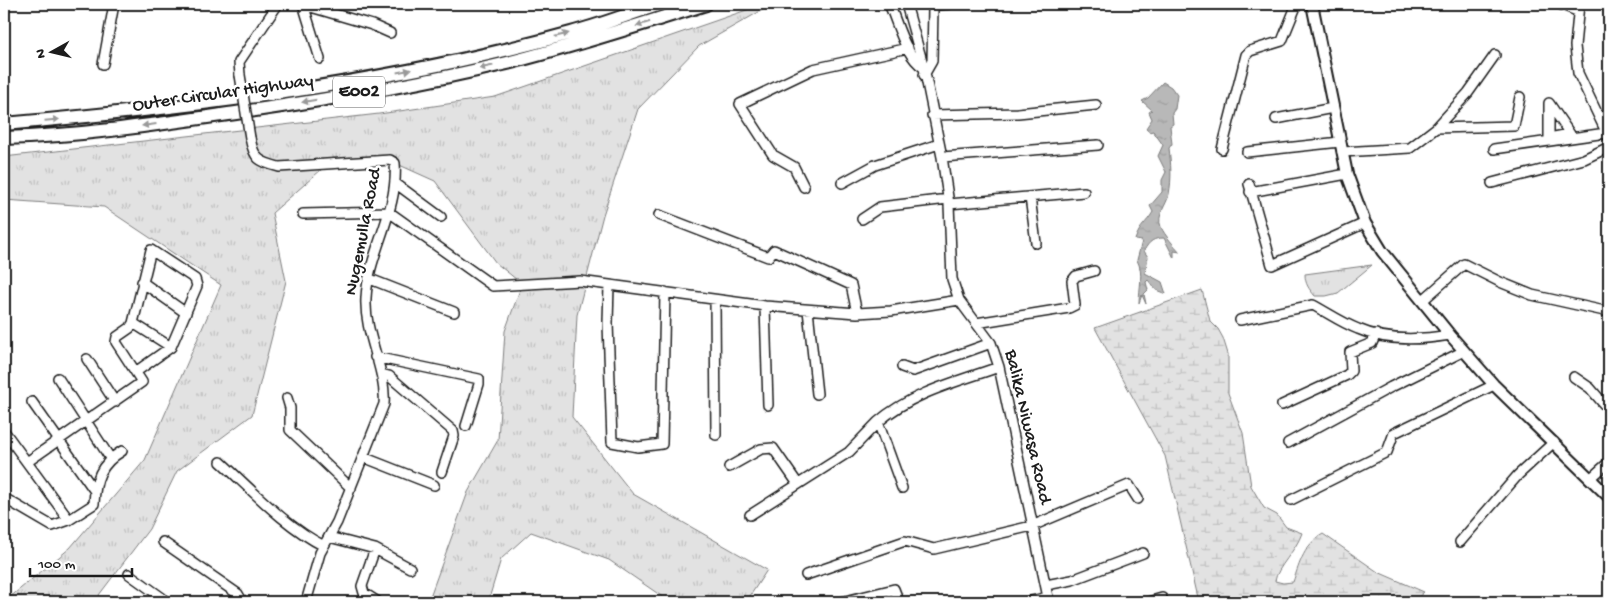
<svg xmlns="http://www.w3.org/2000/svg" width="1613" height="606" viewBox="0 0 1613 606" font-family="'Gochi Hand',sans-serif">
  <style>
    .grass { fill: url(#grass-tufts); stroke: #7f7f7f }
    .wetland { fill: url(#wetland-marsh); stroke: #7f7f7f }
    .water { fill: url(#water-ripples); stroke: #7a7a7a }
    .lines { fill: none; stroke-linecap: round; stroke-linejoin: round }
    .minor-casing { stroke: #1c1c1c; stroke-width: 12 }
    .major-casing { stroke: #1c1c1c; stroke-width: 14 }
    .highway-casing { stroke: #1c1c1c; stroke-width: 16 }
    .minor { stroke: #fff; stroke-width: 9 }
    .major { stroke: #fff; stroke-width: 10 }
    .highway { stroke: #fff; stroke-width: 12 }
    .minor-bridge-casing { stroke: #1c1c1c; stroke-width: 12; stroke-linecap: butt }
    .minor-bridge { stroke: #fff; stroke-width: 9 }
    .oneway { fill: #999 }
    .labels { text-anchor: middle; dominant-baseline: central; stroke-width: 5; stroke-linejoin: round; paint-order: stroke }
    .shield { fill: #fff; stroke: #606060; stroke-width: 1 }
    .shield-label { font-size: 18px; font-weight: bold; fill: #1c1c1c }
    .street-label { font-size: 19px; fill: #1c1c1c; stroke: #fff }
  </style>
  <defs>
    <pattern id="grass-tufts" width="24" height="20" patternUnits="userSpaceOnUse" patternTransform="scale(1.25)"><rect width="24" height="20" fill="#e2e2e2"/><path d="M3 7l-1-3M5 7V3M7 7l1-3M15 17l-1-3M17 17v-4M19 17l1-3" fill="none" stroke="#c1c1c1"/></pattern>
    <pattern id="wetland-marsh" width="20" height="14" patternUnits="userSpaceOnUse" patternTransform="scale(1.25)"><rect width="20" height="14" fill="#e2e2e2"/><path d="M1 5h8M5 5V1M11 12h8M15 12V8" fill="none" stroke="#c1c1c1"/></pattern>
    <pattern id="water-ripples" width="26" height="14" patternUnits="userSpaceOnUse" patternTransform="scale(1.25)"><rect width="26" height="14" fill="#b8b8b8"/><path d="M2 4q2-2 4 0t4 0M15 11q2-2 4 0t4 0" fill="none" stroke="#9e9e9e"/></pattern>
  </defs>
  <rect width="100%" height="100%" fill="#fff"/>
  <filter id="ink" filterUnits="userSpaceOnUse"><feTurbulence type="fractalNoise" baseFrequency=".02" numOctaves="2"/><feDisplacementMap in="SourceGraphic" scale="10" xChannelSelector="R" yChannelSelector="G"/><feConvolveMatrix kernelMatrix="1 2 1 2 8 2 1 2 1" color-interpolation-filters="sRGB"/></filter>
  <g filter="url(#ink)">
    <path class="grass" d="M764,4H773L699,46L638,109L603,215L577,315L572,417L633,494L767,570L746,602H670L609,560L531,532L501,559L488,602H428L468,492L498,440L505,331L522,284L496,263L435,181L395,163L330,162L272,213L286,281L252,415L177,471L149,529L99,595L102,602H4L70,548L145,460L221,285L104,207L4,200V157L379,114L495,97Z
      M1372,265L1338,293L1326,296H1315C1309,289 1305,284 1305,274Z"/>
    <path class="wetland" d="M1202,290L1210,321L1218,329L1223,338L1228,354V393L1243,433L1251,486L1264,508L1277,515L1286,527L1302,533C1296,551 1277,567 1275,581L1283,583L1293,582C1300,562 1304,545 1323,534L1378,572L1424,592L1413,602H1199L1165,456L1095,328Z"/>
    <path class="water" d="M1163,82L1171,87L1177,95L1175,109L1172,113L1173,124L1170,126L1172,144L1169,148C1171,164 1172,179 1169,194C1167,205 1156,215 1161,227C1165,236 1174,245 1180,252L1174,251V258L1164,238C1154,238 1149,241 1144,251L1148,257L1145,273L1162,282L1166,294L1156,290L1148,280L1146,282L1148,290L1144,294L1146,304L1142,295L1139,303C1139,288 1144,273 1137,260L1142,241L1135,240C1140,225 1146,224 1153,212L1150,206L1162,192V180L1166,172L1158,156L1163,145L1153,131L1149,132L1146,128L1152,119L1149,112L1152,110L1142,101L1148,98Z"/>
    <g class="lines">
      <defs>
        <path id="minor" d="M303,4L320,59
          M889,4C898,24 905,56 924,68
          M906,4L924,68L942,157L949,204L952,279L959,300L991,343L999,367L1049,602
          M1559,4L1577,11
          M1579,4L1575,46L1578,73L1609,138
          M304,5L372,25L390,33
          M103,64L114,4
          M240,75L239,62L278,4
          M924,75L932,61L933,8L934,5L949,4
          M1549,103L1570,134L1549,138Z
          M932,115L1018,113L1096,105
          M1276,119L1333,108
          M1436,128L1514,126L1520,97
          M250,138C254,159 259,162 279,167L390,160L395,163C399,211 368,253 366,298C364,335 387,371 384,404L337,522L320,553L306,602
          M1222,149L1246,55L1250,51L1282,41L1297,4
          M1494,149L1606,133
          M1247,152L1340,142
          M1342,152L1410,148L1436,128L1468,93L1495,55
          M942,157L1098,145
          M395,183L441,217
          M842,183L875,165L939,144
          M1492,183L1584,159L1609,147
          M1249,184L1272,265L1365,223
          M804,187L794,167L773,155L740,104L813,69L908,48
          M1250,192L1347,174
          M1030,197L1036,243
          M949,204L1084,192
          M303,214L389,212L493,286L580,281L765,306L857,313L891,311L959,300
          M659,215L768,257L774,250L851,285L857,313
          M862,219L880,207L948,199
          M370,279L454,312
          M142,282L186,313
          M609,285L608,323L612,442L638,447L662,444L665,292
          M715,300L716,435
          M1422,301L1464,264L1500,282L1532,295L1609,312
          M765,306L768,405
          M808,310L817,394
          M1240,320L1313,305C1328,313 1342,323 1358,329C1387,342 1420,340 1450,335
          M133,323L171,347
          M976,323L1069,308L1075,305L1072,281L1076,276L1094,271
          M375,357L479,379V384L466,426
          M87,359L115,402
          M902,367L913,371L991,343
          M381,374L389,376L453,431L454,436L442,472
          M1574,377L1590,388L1609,410
          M58,378L110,458
          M287,398L290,408V430L351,488
          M32,402L94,490
          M1282,405L1347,375L1351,371L1350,352L1372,343L1376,334
          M4,431L69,520
          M1288,443L1391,387L1464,351
          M363,457L434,485
          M27,462L142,382L116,342L117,337L130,328L133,323L151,250L195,279L197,286L171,347L137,371
          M221,462C254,492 285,526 324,546
          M729,467L761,449L773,448L798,484
          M1591,478L1609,462
          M902,488L878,422C911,393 959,381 999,367
          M4,498L52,526L69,520L94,504C95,480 100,464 122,451
          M1291,500L1387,452L1394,433L1494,385
          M750,515L849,452L878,422
          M329,537L375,549L410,568
          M163,542L238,594L241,599L239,602
          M1460,542L1518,475L1554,442
          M375,549L362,586L364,593L378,602
          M129,574L168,602
          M806,575L905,541L934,549L1032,526L1129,485L1138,499
          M1046,585L1072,580L1143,553
          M841,602L894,589L899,602
          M1027,602L1048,597
          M1148,602L1162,598"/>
        <path id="major" d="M1312,4L1347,174L1365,223L1382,251L1450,335L1494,385L1609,497"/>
        <path id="highway" d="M4,124C194,107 387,84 571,33C602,25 631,13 661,4
          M4,138C81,136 159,124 236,113C325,100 416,85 503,64C572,47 639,25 706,4"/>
      </defs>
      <use href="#minor" class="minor-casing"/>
      <use href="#major" class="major-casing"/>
      <use href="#highway" class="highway-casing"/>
      <use href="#minor" class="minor"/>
      <use href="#major" class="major"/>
      <use href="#highway" class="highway"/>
      <defs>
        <path id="minor-bridge" d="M240,75L250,138"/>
      </defs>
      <use href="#minor-bridge" class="minor-bridge-casing"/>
      <use href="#minor-bridge" class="minor-bridge"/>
    </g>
    <defs><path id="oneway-solid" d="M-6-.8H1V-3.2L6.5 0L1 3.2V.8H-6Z" transform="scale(1.25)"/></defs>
    <g class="oneway">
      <use href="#oneway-solid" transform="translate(643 24) rotate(162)"/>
      <use href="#oneway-solid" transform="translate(562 35) rotate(-14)"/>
      <use href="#oneway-solid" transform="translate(486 67) rotate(168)"/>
      <use href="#oneway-solid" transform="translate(404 71) rotate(-11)"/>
      <use href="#oneway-solid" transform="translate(309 101) rotate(170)"/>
      <use href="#oneway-solid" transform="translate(52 120) rotate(-5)"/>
      <use href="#oneway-solid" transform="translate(149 125) rotate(173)"/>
    </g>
  </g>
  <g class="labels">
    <rect class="shield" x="333" y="76.5" width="52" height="31" rx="4"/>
    <g class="shield-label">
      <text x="359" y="92">E002</text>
    </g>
    <g class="street-label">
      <text transform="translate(223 94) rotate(-8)">Outer Circular Highway</text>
      <text transform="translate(364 232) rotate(-79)">Nugemulla Road</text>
      <text transform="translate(1027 427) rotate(77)">Balika Niwasa Road</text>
    </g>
  </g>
  <rect width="1613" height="606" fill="none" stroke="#fff" stroke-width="20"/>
  <rect x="10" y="10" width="1593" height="586" fill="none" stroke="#1c1c1c" stroke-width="2" filter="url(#ink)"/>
  <g transform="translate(52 52) rotate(262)" stroke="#ffffff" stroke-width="4" paint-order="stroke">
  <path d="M0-4L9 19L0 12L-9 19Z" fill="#1c1c1c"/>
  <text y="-8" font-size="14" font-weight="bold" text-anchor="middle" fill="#1c1c1c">N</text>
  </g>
  <path d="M30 568v8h102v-8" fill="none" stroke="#1c1c1c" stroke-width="2.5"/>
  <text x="38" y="568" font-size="15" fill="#1c1c1c" stroke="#ffffff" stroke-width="4" paint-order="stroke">100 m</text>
</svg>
